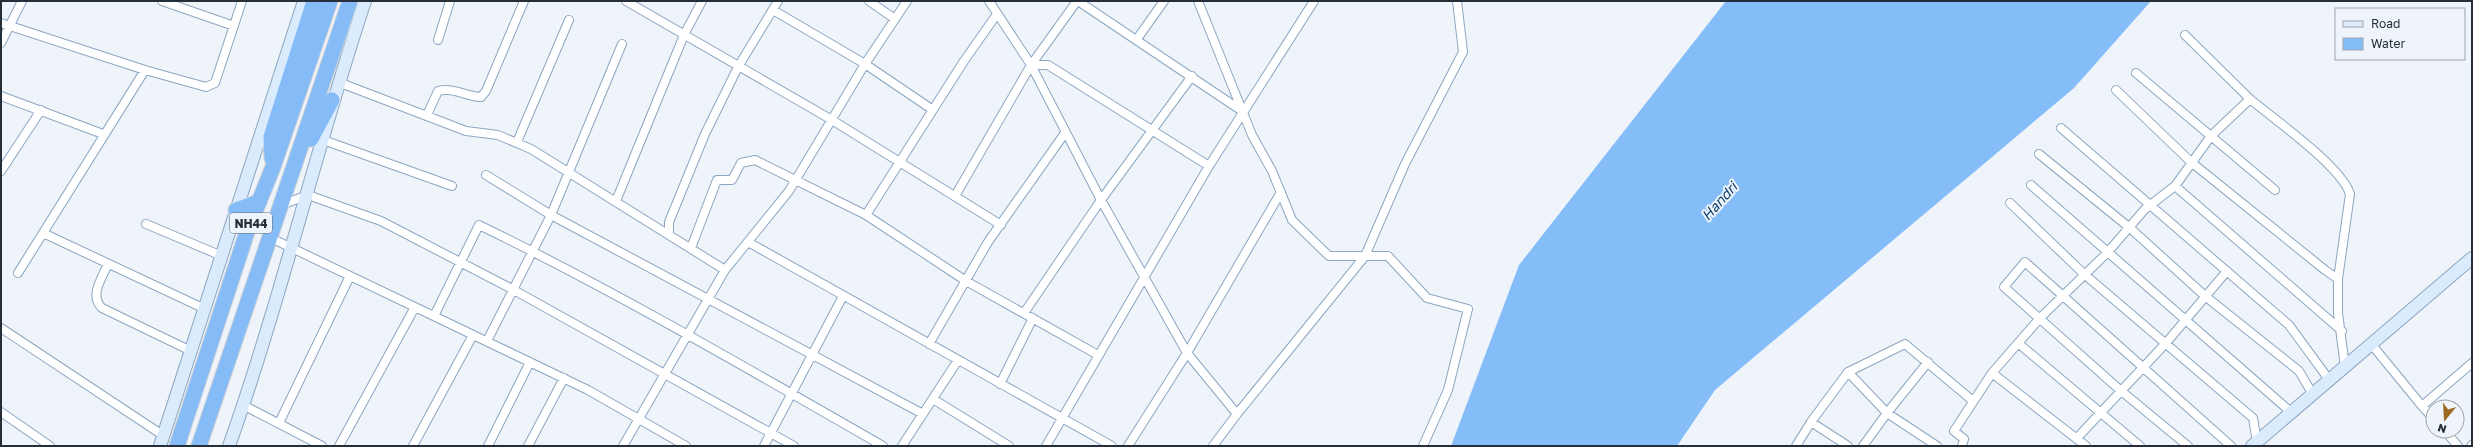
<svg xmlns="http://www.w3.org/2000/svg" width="2473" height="447" viewBox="0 0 2473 447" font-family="'Golos Text',sans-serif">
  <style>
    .water { fill: #85bdf8 }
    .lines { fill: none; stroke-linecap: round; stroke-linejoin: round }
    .street-casing { stroke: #8ca6c1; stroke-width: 10 }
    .secondary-casing { stroke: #8ca6c1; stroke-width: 14 }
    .highway-casing { stroke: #cfd1d4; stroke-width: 17 }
    .street { stroke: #fff; stroke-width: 8 }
    .secondary { stroke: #daebfd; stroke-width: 12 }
    .highway { stroke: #85bcf7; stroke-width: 15 }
    .labels { text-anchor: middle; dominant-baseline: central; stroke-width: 4; stroke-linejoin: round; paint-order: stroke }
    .shield { fill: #eff4fa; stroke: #626a74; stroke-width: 1 }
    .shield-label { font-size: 12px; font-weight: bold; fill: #252f3a }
    .water-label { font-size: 14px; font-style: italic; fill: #0b3f6e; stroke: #eff4fa }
  </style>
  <rect width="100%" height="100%" fill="#eff4fa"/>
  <path class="water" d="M1726,1H2151L2074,88L1715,390L1677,446H1451L1519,265Z"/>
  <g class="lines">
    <defs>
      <path id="street" d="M162,1L234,26
        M626,1L832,120L1001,225
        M869,1L895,19
        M989,1L1031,65L1101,200L1187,353L1237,414L1213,446
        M1078,1L1242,111
        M1198,1L1252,135L1272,171L1292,220L1329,256H1388L1427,298L1468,309L1448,390L1423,446
        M773,10L865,64L933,110
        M1,23L145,70L206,87L215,83L242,1
        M2185,35L2250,99
        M1137,39L1164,1
        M438,40L450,1
        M1,43L22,1
        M1031,65H1048L1209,166
        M2136,73L2275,190
        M338,82L466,131L498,135L531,149L725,270
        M2116,90L2191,162L2325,270L2338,279
        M1,96L103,134
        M427,115L438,91C453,87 465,96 481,97L486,91L524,1
        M2061,128L2289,325L2330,381
        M323,140L452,186
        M517,142L569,20
        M2039,154L2130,228L2205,296L2299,371L2313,395
        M1,171L41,110
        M486,175L551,215L923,414
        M2031,185L2292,413
        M2175,186L2342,331
        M955,196L1031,65L1077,1
        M616,201L684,35L702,1
        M2010,203L2084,274L2253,418L2257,442
        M281,205L308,195L381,221L512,289L794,446
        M866,215L966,281L1098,355
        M146,224L222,256
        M43,233L205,309
        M669,235V222L705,134L738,67L778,1
        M271,238L588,390L686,446
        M748,242L1112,446
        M691,248L717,180H732L741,163L755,160L866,215L964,61L997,14
        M108,264C102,278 89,296 102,308L191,351
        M18,273L145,70
        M1024,313L1101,200L1192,76
        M434,316L479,225C617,292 750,370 883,446
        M1,328L164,436
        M487,341L551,215L622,44
        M2018,343L2140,446
        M929,344L988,242L1065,133
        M2372,345L2422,406L2472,363
        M1848,372L1905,344L1973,401
        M1992,373L2086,446
        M1000,384L1033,318
        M933,399L1009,446
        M243,405L322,446
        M2422,406L2433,418
        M1,412L50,446
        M1237,414L1365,256L1405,164L1463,52L1457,1
        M1811,422L1848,372L1887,413L1928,362
        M279,423L350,276
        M2445,431L2458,446
        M2077,438L2166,343L2227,271
        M339,446L415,307
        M413,446L473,335
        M488,446L530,362
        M528,446L564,378
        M623,446L725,270L789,191L865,64L907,1
        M764,446L843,296
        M902,446L958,360
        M1046,446L1209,166L1314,1
        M1128,446L1187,353L1281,192
        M1796,446L1811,422L1848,446
        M1863,446L1887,413L1937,446
        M1962,446L1964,439L1954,431L1992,373L2040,318L2107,253L2145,209L2175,186L2211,136L2250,99C2275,120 2341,166 2350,194L2338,279V313L2345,367
        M2188,446L2120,390L2004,287L2025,262L2231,446
        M2471,446L2472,445"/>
      <path id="secondary" d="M160,446L304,1
        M229,446C281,300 316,148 365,1
        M2252,446L2472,258"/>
      <path id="highway" d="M311,139L332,100
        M272,158L271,137L314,1
        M236,210L259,202
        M177,446L248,229L273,167L330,1
        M199,446L350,1"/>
    </defs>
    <use href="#street" class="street-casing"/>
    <use href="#secondary" class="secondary-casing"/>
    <use href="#highway" class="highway-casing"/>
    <use href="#street" class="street"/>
    <use href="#secondary" class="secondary"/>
    <use href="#highway" class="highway"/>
  </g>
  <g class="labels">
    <rect class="shield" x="230" y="213" width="42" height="20" rx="3"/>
    <g class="shield-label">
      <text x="251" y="223">NH44</text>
    </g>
    <g class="water-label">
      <text transform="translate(1719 201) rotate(-48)">Handri</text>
    </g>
  </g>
  <rect width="2473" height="447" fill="none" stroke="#252f3a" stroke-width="4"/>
  <rect x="2335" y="8" width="130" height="52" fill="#eff4fa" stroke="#9ea5ad"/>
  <rect x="2343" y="21" width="20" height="6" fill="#daebfd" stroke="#9ea5ad"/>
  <text x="2371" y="28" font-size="12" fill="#252f3a">Road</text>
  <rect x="2343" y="38" width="20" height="12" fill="#85bdf8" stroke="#9ea5ad"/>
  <text x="2371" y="48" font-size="12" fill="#252f3a">Water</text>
  <g transform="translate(2445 419) rotate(198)"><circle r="19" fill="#eff4fa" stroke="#9ea5ad"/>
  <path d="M0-3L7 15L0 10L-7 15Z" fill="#9d6920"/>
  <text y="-6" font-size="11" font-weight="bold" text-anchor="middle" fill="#252f3a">N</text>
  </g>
</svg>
